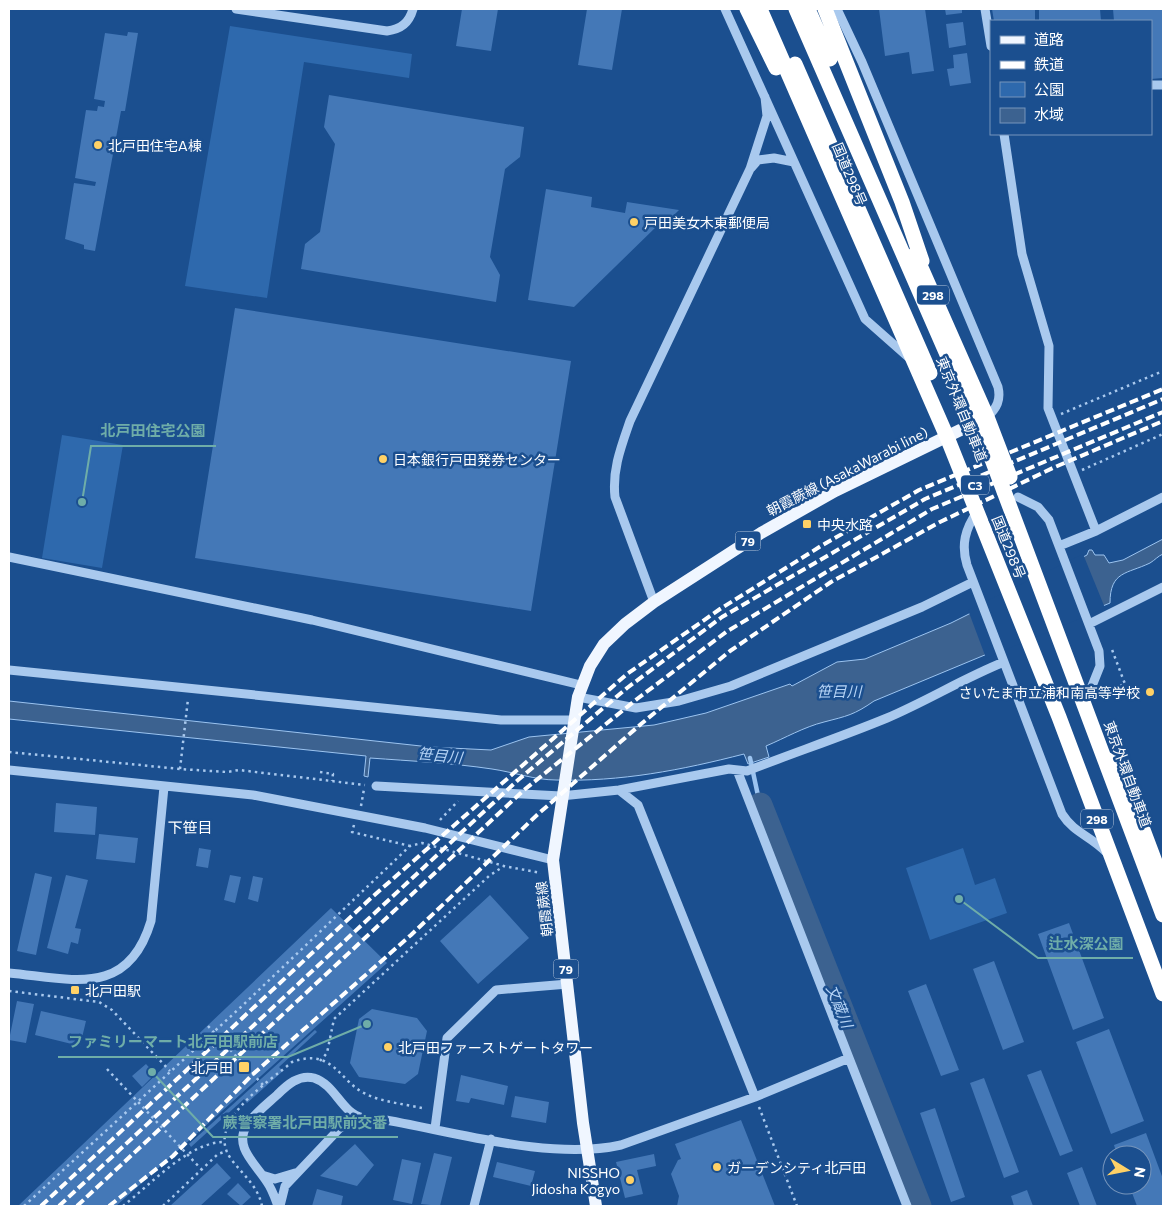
<svg xmlns="http://www.w3.org/2000/svg" width="1172" height="1215" viewBox="0 0 1172 1215" font-family="Commissioner,'Noto Sans JP',sans-serif">
  <style>
    .green { fill: #2e69ad }
    .water { fill: #3c6290; stroke: #9cc4f0 }
    .pier { fill: #1b4f8f }
    .lines { fill: none; stroke-linecap: round; stroke-linejoin: round }
    .stream { stroke: #9cc4f0; stroke-width: 4.5 }
    .river { stroke: #3c6290; stroke-width: 25 }
    .building { fill: #4478b7 }
    .path { stroke: #a9c9ee; stroke-width: 2.5; stroke-dasharray: 2.5 4; stroke-linecap: butt }
    .minor { stroke: #a9c9ee; stroke-width: 9 }
    .major { stroke: #f0f6ff; stroke-width: 12 }
    .highway { stroke: #fff; stroke-width: 15 }
    .rail { stroke: #fff; stroke-width: 4; stroke-dasharray: 9 4; stroke-linecap: butt }
    .poi-dot { fill: #ffd166; stroke: #1b4f8f; stroke-width: 2 }
    .labels { text-anchor: middle; dominant-baseline: central; stroke-width: 5; stroke-linejoin: round; paint-order: stroke }
    .shield { fill: #1b4f8f; stroke: #bbcadd; stroke-width: 1 }
    .shield-label { font-size: 12px; font-weight: bold; fill: #fff }
    .poi-label { font-size: 14px; fill: #fff; stroke: #1b4f8f; text-anchor: start }
    .street-label { font-size: 14px; fill: #fff; stroke: #1b4f8f }
    .water-label { font-size: 15px; font-style: italic; fill: #b5d3f5; stroke: #1b4f8f }
    .neighbourhood-label { font-size: 15px; fill: #fff; stroke: #1b4f8f }
    .leader { fill: none; stroke: #6fada8; stroke-width: 2 }
    .callout-dot { fill: #6fada8; stroke: #1b4f8f; stroke-width: 2 }
    .callout-label { font-size: 15px; text-anchor: middle; font-weight: bold; fill: #6fada8; stroke: #1b4f8f; stroke-width: 5; stroke-linejoin: round; paint-order: stroke }
  </style>
  <rect width="100%" height="100%" fill="#1b4f8f"/>
  <path class="green" d="M230,26L412,54L409,78L304,62L267,298L185,286Z
    M62,435L123,445L102,568L42,558Z
    M963,848L975,885L995,878L1007,913L930,940L906,868Z"/>
  <path class="water" d="M1163,539V554C1158,556 1155,560 1150,563C1127,574 1110,571 1110,603L874,701C854,715 847,716 824,722C804,727 785,738 766,746L769,757L748,764L744,754C682,770 620,782 556,780C535,780 513,772 492,769C452,763 411,761 370,758L368,777L364,776L366,756L9,719V701L430,747L491,750L529,737L654,725L706,713L790,684L792,686L837,662L865,659L951,623L1087,555L1089,550H1092L1095,555H1104L1109,563L1123,560Z"/>
  <path class="pier" d="M1083,554L1105,608L986,658L968,610Z"/>
  <g class="lines">
    <path class="stream" d="M750,758L760,805"/>
    <path class="river" d="M760,805L919,1206"/>
  </g>
  <path class="building" d="M462,9H498L491,51L456,46Z
    M587,9H622L612,70L578,65Z
    M879,9H925L934,71L912,74L909,52L885,56Z
    M945,9H962V13L946,15Z
    M992,9H1035V21H994Z
    M1039,9H1100L1101,21H1039Z
    M1113,9H1163V78L1151,79V21H1114Z
    M963,22L966,45L949,48L946,24Z
    M128,32L138,33L125,111H121L95,251L84,249V245L65,239L74,183L95,186L96,182L75,178L86,110L97,111L98,106L104,107L105,101L94,99L105,33L127,36Z
    M967,53L971,83L950,86L947,69L954,68L953,55Z
    M329,95L524,127L520,157L505,169L490,257L500,275L496,302L301,269L305,244L320,232L335,144L324,127Z
    M546,189L592,197L591,207L625,213L627,202L679,210L662,227L657,226L574,307L528,300Z
    M235,308L571,361L531,611L195,558Z
    M56,803L97,807L95,835L54,832Z
    M99,834L138,838L135,863L96,859Z
    M199,848L211,850L208,868L196,866Z
    M35,873L52,877L36,955L17,951Z
    M66,875L88,880L75,928L81,929L78,944L71,942L68,954L47,948Z
    M230,875L241,877L235,903L224,900Z
    M253,876L263,878L258,902L248,899Z
    M490,895L529,938L478,984L440,941Z
    M331,908L387,963L116,1206H18Z
    M1069,923L1104,1018L1073,1030L1038,934Z
    M994,961L1024,1042L1003,1050L973,969Z
    M926,984L959,1070L941,1076L908,991Z
    M17,1001L34,1004L26,1043L9,1040Z
    M372,1009L417,1018L427,1031L418,1074L405,1084L359,1077L350,1063L359,1019Z
    M41,1011L86,1021L80,1046L35,1035Z
    M1109,1029L1144,1121L1111,1134L1076,1042Z
    M315,1030L317,1032L279,1067L283,1071L247,1103L244,1099L191,1147L189,1144Z
    M146,1064L155,1074L142,1087L132,1076Z
    M1041,1070L1073,1151L1060,1156L1027,1075Z
    M461,1075L508,1086L504,1105L471,1098L469,1103L456,1101Z
    M984,1078L1019,1172L1004,1178L970,1083Z
    M515,1096L549,1102L546,1123L511,1117Z
    M935,1108L965,1197L951,1202L920,1113Z
    M741,1120L775,1206H677L679,1196L671,1174L678,1160L681,1159L675,1144Z
    M1146,1133L1163,1179V1206H1137L1129,1185H1142V1155H1117L1114,1145Z
    M355,1144L374,1165L357,1186L320,1176Z
    M434,1153L452,1157L440,1206L421,1204Z
    M654,1154L656,1166L637,1170L643,1194L625,1198L616,1162Z
    M402,1159L421,1163L412,1204L393,1200Z
    M497,1162L535,1171L531,1186L493,1177Z
    M217,1163L231,1178L200,1206H170Z
    M1082,1167L1097,1206H1080L1067,1173Z
    M238,1183L251,1197L241,1206L227,1194Z
    M317,1189L343,1196L341,1206H312Z
    M1027,1190L1033,1206H1014L1011,1196Z"/>
  <g class="lines">
    <path class="path" d="M1061,414L1163,371
      M1082,470L1163,434
      M1102,693L1125,684L1111,647
      M9,752L180,769L227,772L239,770L365,785
      M180,769L188,699
      M320,772L333,774L332,781
      M361,806L364,789
      M440,820L458,801
      M354,825L352,832L410,846
      M9,991L99,1002L112,1010L170,1071
      M208,1026L264,1086
      M320,1061L327,1053L334,1019L489,876L504,866
      M107,1069L202,1170
      M759,1107L797,1206
      M24,1206L242,1006L410,846L422,843L504,866L541,873
      M123,1206C150,1185 190,1141 225,1142
      M163,1206L218,1154L227,1151
      M262,1206C258,1186 243,1175 231,1159C204,1122 269,1082 292,1062C334,1047 339,1082 366,1094C382,1102 404,1104 422,1108"/>
    <path class="minor" d="M236,9L387,31C401,29 409,23 413,9
      M725,9L865,319L908,357
      M837,9L862,62L998,387C1001,400 997,408 987,417
      M985,9L991,46
      M1151,85H1163
      M1004,134L1022,254L1049,346L1048,408L1096,531
      M751,168L758,160L774,158L794,162
      M1018,497L1038,507L1049,520L1099,651L1100,666L1090,691
      M977,512C965,529 961,545 967,565L1062,814C1074,833 1091,836 1106,852
      M1059,546L1096,531L1163,497
      M9,557L312,620L581,685
      M654,602L615,497C612,470 621,447 630,421L750,169L767,116L765,97
      M1089,624L1163,587
      M9,670L501,720H575
      M578,697L636,708L679,701L731,686L922,607L973,582
      M9,770L253,795L425,828L553,860
      M376,786L561,796L619,790L729,769L747,771C793,753 841,737 887,718C927,701 964,678 1004,662
      M619,790L638,805L755,1097
      M9,973C73,979 128,998 151,921L164,787
      M849,1058L907,1206
      M435,1128L447,1038L496,990L568,984
      M262,1175L275,1179L295,1173
      M278,1206C275,1198 272,1189 267,1182C256,1164 233,1147 247,1125C255,1113 267,1104 277,1095C287,1085 299,1074 314,1078C336,1085 341,1113 363,1118
      M280,1206L285,1186L340,1128L356,1121L380,1119C452,1131 550,1161 621,1145L755,1097L849,1058L737,770
      M474,1206L491,1139"/>
    <path class="major" d="M596,1206L583,1123L553,860L578,697L590,666L604,644L625,624L654,602L761,533L835,491L985,418"/>
    <path class="highway" d="M747,9L776,68
      M760,9L947,437L1059,717L1163,994
      M796,9L987,446L1163,915
      M808,9L830,59
      M825,9L902,202L922,261
      M795,64L930,373
      M915,254L987,417L1010,477
      M1116,758L1163,883"/>
    <path class="rail" d="M41,1206L371,898L627,674L720,609L821,546L919,490L1163,389
      M59,1206L518,780L627,688L722,617L925,499L1163,399
      M77,1206L524,790L637,699L726,632L932,509L1163,412
      M109,1206L173,1156L252,1075L411,935L537,815L641,724L730,651L831,582L940,522L1055,467L1163,421"/>
  </g>
  <g class="poi-dot">
    <circle cx="98" cy="145" r="5"/>
    <circle cx="634" cy="222" r="5"/>
    <circle cx="383" cy="459" r="5"/>
    <rect x="802" y="519" width="10" height="10" rx="2.5"/>
    <circle cx="1150" cy="692" r="5"/>
    <rect x="70" y="985" width="10" height="10" rx="2.5"/>
    <circle cx="388" cy="1047" r="5"/>
    <rect x="238" y="1061" width="12" height="12" rx="2.5"/>
    <circle cx="717" cy="1167" r="5"/>
    <circle cx="630" cy="1180" r="5"/>
  </g>
  <g class="labels">
    <g class="shield">
      <rect x="917" y="285.5" width="32" height="19" rx="4"/>
      <rect x="961" y="475.5" width="28" height="19" rx="4"/>
      <rect x="735.5" y="531.5" width="25" height="19" rx="4"/>
      <rect x="1081" y="809.5" width="32" height="19" rx="4"/>
      <rect x="553.5" y="959.5" width="25" height="19" rx="4"/>
    </g>
    <g class="shield-label">
      <text x="933" y="295">298</text>
      <text x="975" y="485">C3</text>
      <text x="748" y="541">79</text>
      <text x="1097" y="819">298</text>
      <text x="566" y="969">79</text>
    </g>
    <g class="poi-label">
      <text x="108" y="145">北戸田住宅A棟</text>
      <text x="644" y="222">戸田美女木東郵便局</text>
      <text x="393" y="459">日本銀行戸田発券センター</text>
      <text x="817" y="524">中央水路</text>
      <text x="1140" y="692" text-anchor="end">さいたま市立浦和南高等学校</text>
      <text x="85" y="990">北戸田駅</text>
      <text x="398" y="1047">北戸田ファーストゲートタワー</text>
      <text x="233" y="1067" text-anchor="end">北戸田</text>
      <text x="727" y="1167">ガーデンシティ北戸田</text>
      <text x="620" y="1172" text-anchor="end">NISSHO<tspan x="620" dy="16">Jidosha Kogyo</tspan></text>
    </g>
    <g class="street-label">
      <text transform="translate(850 174) rotate(67)">国道298号</text>
      <text transform="translate(962 409) rotate(68)">東京外環自動車道</text>
      <text transform="translate(847 471) rotate(-27)">朝霞蕨線 (AsakaWarabi line)</text>
      <text transform="translate(1009 547) rotate(68)">国道298号</text>
      <text transform="translate(1128 774) rotate(70)">東京外環自動車道</text>
      <text transform="translate(544 909) rotate(-97)">朝霞蕨線</text>
    </g>
    <g class="water-label">
      <text x="839" y="691">笹目川</text>
      <text transform="translate(440 755) rotate(6)">笹目川</text>
      <text transform="translate(840 1006) rotate(68)">文蔵川</text>
    </g>
    <g class="neighbourhood-label">
      <text x="190" y="827">下笹目</text>
    </g>
  </g>
  <path class="leader" d="M82 502L91 446H216M959 899L1038 958H1133M367 1024L288 1057H58M152 1072L213 1137H398"/>
  <g class="callout-dot">
    <circle cx="82" cy="502" r="5"/>
    <circle cx="959" cy="899" r="5"/>
    <circle cx="367" cy="1024" r="5"/>
    <circle cx="152" cy="1072" r="5"/>
  </g>
  <g class="callout-label">
    <text x="153" y="436">北戸田住宅公園</text>
    <text x="1086" y="949">辻水深公園</text>
    <text x="173" y="1047">ファミリーマート北戸田駅前店</text>
    <text x="305" y="1128">蕨警察署北戸田駅前交番</text>
  </g>
  <rect width="1172" height="1215" fill="none" stroke="#ffffff" stroke-width="20"/>
  <rect x="990" y="20" width="162" height="115" fill="#1b4f8f" stroke="#7695bc"/>
  <rect x="1000" y="36" width="25" height="8" fill="#f0f6ff" stroke="#7695bc"/>
  <text x="1034" y="45" font-size="15" fill="#ffffff">道路</text>
  <rect x="1000" y="61" width="25" height="8" fill="#ffffff" stroke="#7695bc"/>
  <text x="1034" y="70" font-size="15" fill="#ffffff">鉄道</text>
  <rect x="1000" y="82" width="25" height="15" fill="#2e69ad" stroke="#7695bc"/>
  <text x="1034" y="95" font-size="15" fill="#ffffff">公園</text>
  <rect x="1000" y="108" width="25" height="15" fill="#3c6290" stroke="#7695bc"/>
  <text x="1034" y="120" font-size="15" fill="#ffffff">水域</text>
  <g transform="translate(1127 1170) rotate(100)"><circle r="24" fill="#1b4f8f" stroke="#7695bc"/>
  <path d="M0-4L9 19L0 12L-9 19Z" fill="#ffd166"/>
  <text y="-8" font-size="14" font-weight="bold" text-anchor="middle" fill="#ffffff">N</text>
  </g>
</svg>
